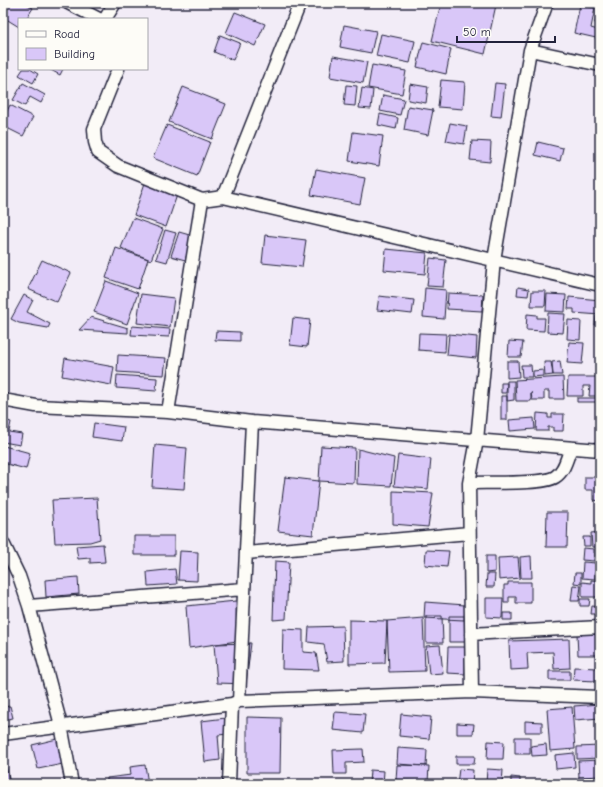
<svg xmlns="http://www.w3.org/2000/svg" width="603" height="787" viewBox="0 0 603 787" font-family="'Comic Neue',sans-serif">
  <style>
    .building { fill: #d9c7f8; stroke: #22223b }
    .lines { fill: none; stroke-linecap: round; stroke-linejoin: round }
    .minor-casing { stroke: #22223b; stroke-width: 15 }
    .minor { stroke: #fdfcf7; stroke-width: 12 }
  </style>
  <rect width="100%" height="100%" fill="#f2ecf7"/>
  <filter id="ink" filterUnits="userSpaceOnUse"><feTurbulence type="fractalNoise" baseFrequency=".025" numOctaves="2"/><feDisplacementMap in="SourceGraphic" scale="8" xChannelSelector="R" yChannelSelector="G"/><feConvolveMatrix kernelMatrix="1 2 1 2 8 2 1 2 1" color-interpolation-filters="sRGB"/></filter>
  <g filter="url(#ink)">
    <path class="building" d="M3,3H24L33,8L26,19H19V27L3,17Z
      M441,3H487L496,5L485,54L432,41Z
      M599,3H600V24L595,23Z
      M580,5L595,8L591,28L598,30L596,38L574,33Z
      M235,12L265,24L255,46L226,33Z
      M344,25L376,31L371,53L340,47Z
      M381,34L415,41L410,63L376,56Z
      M220,35L240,43L233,60L214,52Z
      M423,42L451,49L446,74L417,67Z
      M333,56L367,62L363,83L330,77Z
      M372,65L406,71L402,94L368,88Z
      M23,69H30L38,74L33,83L19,75Z
      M49,69H63L60,75Z
      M441,80L465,82L463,109L438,107Z
      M23,83L45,95L41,103L30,97L25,106L13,100Z
      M495,83L505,84L501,117L491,116Z
      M410,84L428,87L426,103L408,100Z
      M346,85L357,86L355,106L344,105Z
      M183,87L226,104L212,139L169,122Z
      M362,88L373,90L371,109L359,108Z
      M383,95L404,99L400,115L380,111Z
      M10,105L33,117L23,136L3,126V119Z
      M408,106L433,110L428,135L404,130Z
      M380,114L398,118L396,129L378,125Z
      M450,123L467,126L464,144L446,141Z
      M167,125L210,142L197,176L153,158Z
      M353,132L383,136L379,166L349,161Z
      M472,141L491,142L490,162L470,160Z
      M538,142L563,148L560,161L535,155Z
      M316,169L365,178L360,204L311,195Z
      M145,183L177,195L166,227L134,215Z
      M133,218L163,229L151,260L121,248Z
      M165,230L176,233L167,262L156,259Z
      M179,232L193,236L185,260L171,256Z
      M265,235L306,240L302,267L262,263Z
      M116,248L148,259L138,289L106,278Z
      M386,249L427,253L425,274L384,270Z
      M430,258L446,260L443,287L427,286Z
      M42,260L71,273L57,302L28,289Z
      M106,281L138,293L127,324L94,312Z
      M518,287L529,289L528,296L517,295Z
      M425,288L446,290L444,319L423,317Z
      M532,291H546L545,306H531Z
      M448,293L483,295L482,311L447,309Z
      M141,294L174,298L170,327L137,323Z
      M547,294L566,295L565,312L546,311Z
      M24,295L33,300L27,312L50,324L48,328L19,323L11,319Z
      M379,296L414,300L412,314L377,310Z
      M569,297L600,300V315L574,313V309H568Z
      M548,313L565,314L563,333L547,332Z
      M527,314L537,315V318H545L544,331L526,330Z
      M596,316L600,317V325H595Z
      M91,317L128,328V333L79,330Z
      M293,318L310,320L307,347L290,345Z
      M568,320L581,321L580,340L567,339Z
      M132,326L170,329L169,337L131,335Z
      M216,331L240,332V341L215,340Z
      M419,333L446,334L445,352L418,350Z
      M449,334L477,337L476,358L447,355Z
      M509,341L523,342L521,357H508Z
      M569,342L584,343L582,364L567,363Z
      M118,355L166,358L164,375L117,372Z
      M65,358L114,367L111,385L62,376Z
      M507,361H518L519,377L507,378Z
      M560,361L562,375H553L552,362Z
      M544,362H551L553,375L545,376Z
      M521,365H531L532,377H522Z
      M543,370V376L533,377V371Z
      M117,375L157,378L156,391L116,388Z
      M563,377L564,399H549V391H544V400H532L531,392V401H516L515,380Z
      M568,377H600V396H589L590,386H583V396H567Z
      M507,381H514V400L507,401Z
      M501,383H507L506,393H501Z
      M501,396H507V420H501Z
      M577,398H598V402H577Z
      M537,413L548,414V418H552V414H564L563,431H553V427H548V431H536Z
      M534,418L535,429L510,431L509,420Z
      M4,420L11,422L9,432L22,434L20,445L3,442Z
      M94,423L124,427L122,441L92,437Z
      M155,445L187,448L184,489L152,487Z
      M4,446L30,453L26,469L3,463Z
      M321,446L355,448L354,483L319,481Z
      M358,449L394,458L391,486L357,484Z
      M398,455L431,459L428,489L394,486Z
      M285,477L319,481L313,535L278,531Z
      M585,477H600V501L593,500V490H585Z
      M393,491L433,493L428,527L393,524Z
      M97,498L100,539L90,542L55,543L52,500Z
      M547,512H568L567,547H546Z
      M600,532V547H592L591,533Z
      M134,536H174V555H134Z
      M583,537H590V546H584Z
      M103,544L105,562L90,563V558L78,559L76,546Z
      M583,548L594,549V561L582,560Z
      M598,548L600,549V568H598Z
      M426,550L449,551L447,567L425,565Z
      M180,551L198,552L197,581L178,580Z
      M486,556H495V572L486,573Z
      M531,556L532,578H521L520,557Z
      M518,557L520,578L499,580L498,558Z
      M275,561L289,562L286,619L273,620Z
      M583,562L596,563L595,579L582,578Z
      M175,569L177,584L148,586L147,572Z
      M575,573H581V584L574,583Z
      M487,574H495L494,587H486Z
      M78,577L79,594L46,597L45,580Z
      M591,580L600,581V597H582V582L591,583Z
      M508,582H531V603H516V597H509V603H504V585H508Z
      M573,585L581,586L579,601H571Z
      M486,598H503L502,618L486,617Z
      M580,599H590L589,606H580Z
      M236,601L237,641L189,648L186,606Z
      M425,602L465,605L464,620L424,618Z
      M592,606L600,607V614H591Z
      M503,613H512V620H503Z
      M426,616H442L443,643H426Z
      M449,616H465V642H449Z
      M423,618L425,671L389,672L387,621Z
      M349,620L387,621L385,663L349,664Z
      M343,626L344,661L327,662L324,644L308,642L309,627Z
      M283,629L303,630V652L316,653L319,670L282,669Z
      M577,634H600V655H578Z
      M569,639L570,668L554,669L553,652L527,653L528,669L510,670L509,641Z
      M251,643L246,684L217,683L214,644Z
      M440,645L443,673L429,674L426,646Z
      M448,647H466L465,674L447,673Z
      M574,667L597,668V681L573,680Z
      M549,671H570V680H549Z
      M600,704V718L575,720L574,706Z
      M10,706L13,718L3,720V707Z
      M572,707L575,749L550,751L547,709Z
      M335,712L365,714L363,733L333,730Z
      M401,714L431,717L429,739L399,736Z
      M247,717L281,718L280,773H247Z
      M226,718L228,734L218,735L220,760L205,762L201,721Z
      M525,721L542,722V732H525Z
      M457,723L474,724L473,734H457Z
      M515,737H530V754H515Z
      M57,739L63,764L38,769L32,745Z
      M488,741L504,742L503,759H487Z
      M546,744L547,755L532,756L531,746Z
      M600,746V758L577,759V747Z
      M398,748L427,750L426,766L397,764Z
      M363,749L364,762L346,763V774H334L333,750Z
      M574,753L575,767L556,769L555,755Z
      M3,754H4L10,784H3Z
      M456,756H475L474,764H456Z
      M600,760V776L579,777L578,761Z
      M145,765L148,784H107V778L131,775L130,767Z
      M397,765L429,766L428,782L396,780Z
      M459,769L473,770L472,784H457Z
      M487,769L503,770L502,784H486Z
      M370,770L384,771L383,784H369Z
      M511,777L520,778V784H511Z
      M578,777H593V784H578Z
      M456,781V784H424V782Z"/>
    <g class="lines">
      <defs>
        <path id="minor" d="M68,3L99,19
          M105,19L115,3
          M530,50L600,65
          M118,69L94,129L95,142L98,152L118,166L202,200L223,197L600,285
          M223,197L300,3
          M3,400L36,406L168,412L252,422L600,450
          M168,412L202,200
          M469,483C486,482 542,485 555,477C565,471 567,457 571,448
          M3,543L19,576L29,606L61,725L72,784
          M246,553L469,533
          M29,606L244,589
          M471,634L600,627
          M472,692L469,483L477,440L494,260L530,50L547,3
          M239,701L252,422
          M3,734L232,704L239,701L472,692L600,697
          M229,784L232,704"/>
      </defs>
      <use href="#minor" class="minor-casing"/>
      <use href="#minor" class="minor"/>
    </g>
  </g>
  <rect width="603" height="787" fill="none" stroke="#fdfcf7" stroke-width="16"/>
  <rect x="8" y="8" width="587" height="771" fill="none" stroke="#22223b" stroke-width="1.5" filter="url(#ink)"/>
  <rect x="18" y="18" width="130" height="52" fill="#fdfcf7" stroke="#a5a5ac"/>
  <rect x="26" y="31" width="20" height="6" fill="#fdfcf7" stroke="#a5a5ac"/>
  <text x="54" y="38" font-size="12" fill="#22223b">Road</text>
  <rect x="26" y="48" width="20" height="12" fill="#d9c7f8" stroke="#a5a5ac"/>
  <text x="54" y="58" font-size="12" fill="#22223b">Building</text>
  <path d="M457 36v6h98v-6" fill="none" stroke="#22223b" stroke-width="2"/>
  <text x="463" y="36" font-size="12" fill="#22223b" stroke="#fdfcf7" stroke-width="3" paint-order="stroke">50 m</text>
</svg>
